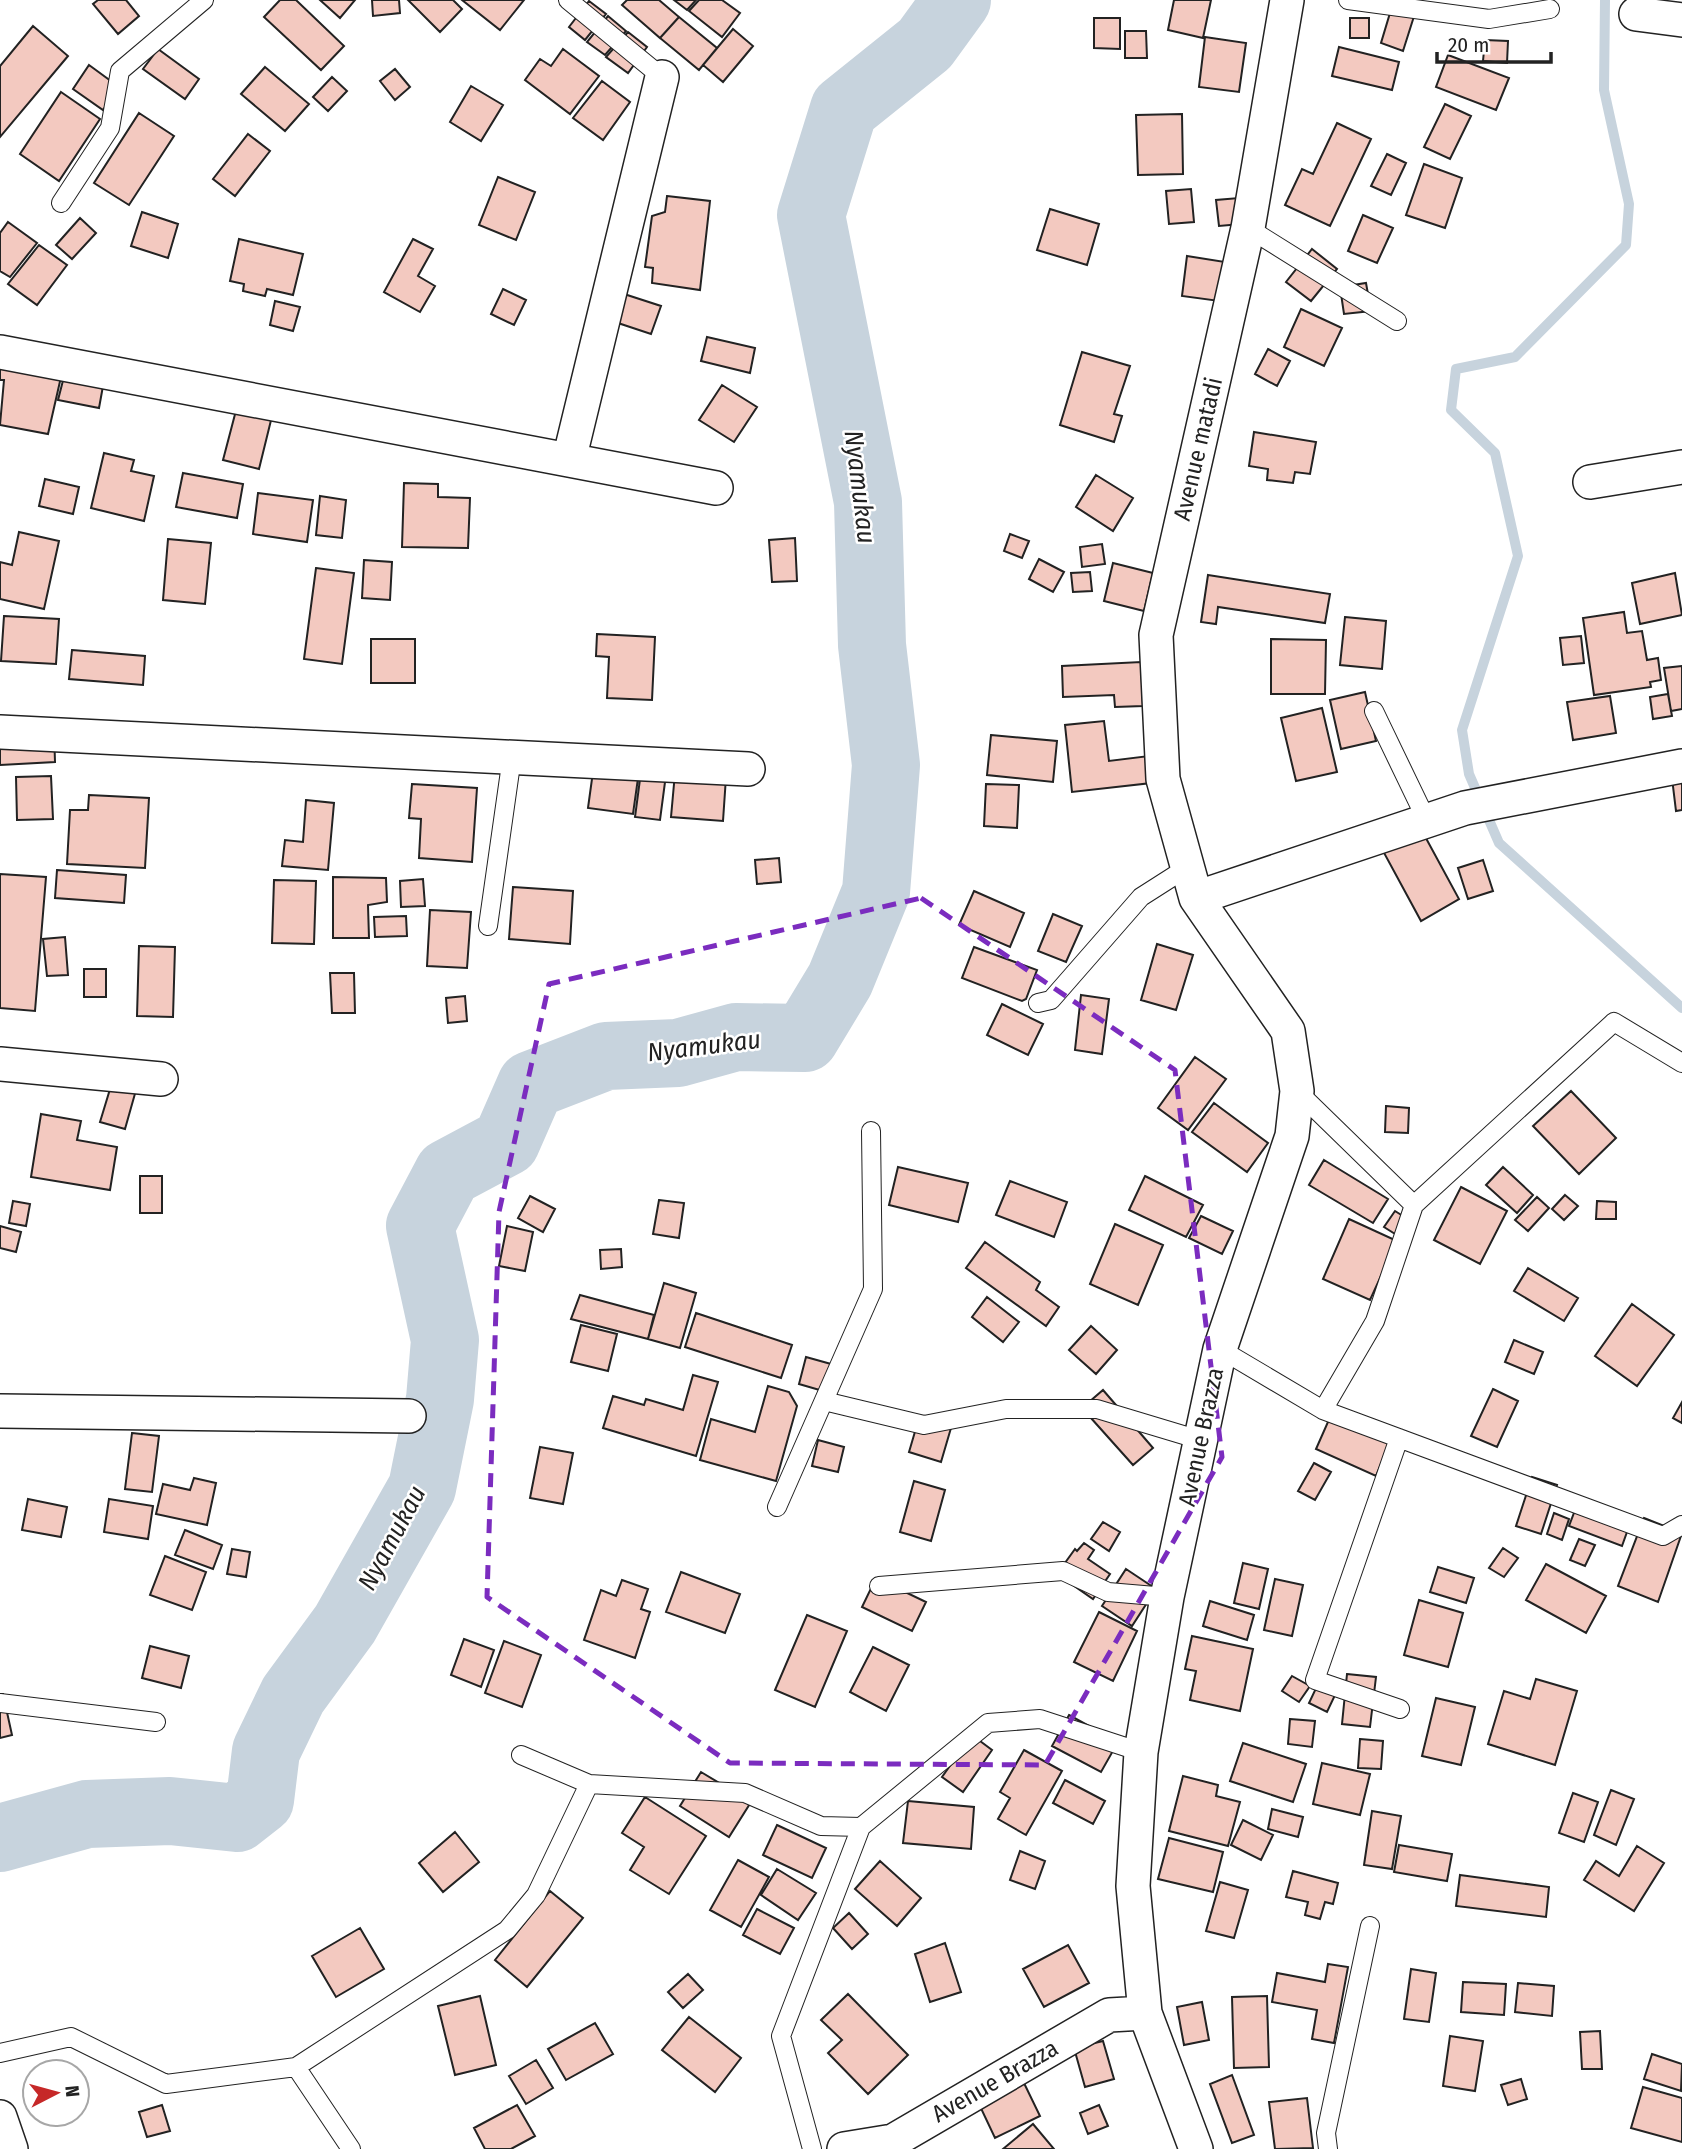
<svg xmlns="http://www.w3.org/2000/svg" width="1682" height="2149" viewBox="0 0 1682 2149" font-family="'Fira Sans Condensed',sans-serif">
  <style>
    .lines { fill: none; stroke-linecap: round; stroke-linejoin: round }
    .stream { stroke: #c7d3dd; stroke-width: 10 }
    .river { stroke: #c7d3dd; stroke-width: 68 }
    .building { fill: #f3c9c0; stroke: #222; stroke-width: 2 }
    .service-casing { stroke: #222; stroke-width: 20 }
    .minor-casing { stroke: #222; stroke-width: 36 }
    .service { stroke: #fff; stroke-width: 18 }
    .minor { stroke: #fff; stroke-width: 33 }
    .marked { fill: none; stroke: #7b2cbf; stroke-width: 5; stroke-dasharray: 14 9; stroke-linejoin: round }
    .labels { text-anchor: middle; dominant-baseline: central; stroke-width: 5; stroke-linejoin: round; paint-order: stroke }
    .street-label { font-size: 24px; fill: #222; stroke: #fff }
    .water-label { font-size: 26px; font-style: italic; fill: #222; stroke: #fff }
  </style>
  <rect width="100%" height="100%" fill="#fff"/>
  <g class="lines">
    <path class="stream" d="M1605,0L1604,90L1629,204L1626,245L1515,357L1456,369L1451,410L1495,453L1518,556L1462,730L1469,774L1499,843L1682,1008"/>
    <path class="river" d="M0,1838L87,1814L170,1811L237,1818L260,1800L266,1751L293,1695L345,1624L422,1488L440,1399L445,1340L420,1226L448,1173L506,1142L531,1085L606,1056L678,1053L736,1037L805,1038L840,980L876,892L886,765L872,645L868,502L811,215L844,109L925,44L957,0"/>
  </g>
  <path class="building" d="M98,0H126L139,16L118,34L93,4Z
    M280,0H296L344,46L321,70L264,17Z
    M320,0H355L340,18Z
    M372,0H399L400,13L373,16Z
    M408,0H453L462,9L440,32Z
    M462,0H524L500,30Z
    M627,0H659L679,17L660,38L622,5Z
    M674,0H696L687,10Z
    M699,0H722L740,13L722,37L689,11Z
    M1174,0H1211L1203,38L1168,30Z
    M589,1L606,14L585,40L569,27Z
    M1393,3L1416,10L1403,51L1381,43Z
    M608,16L626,31L605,55L587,42Z
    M679,17L717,48L699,70L660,38Z
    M1094,18H1120V49L1094,48Z
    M1350,18H1369V38H1350Z
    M33,26L68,56L0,137V66Z
    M733,29L753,46L723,82L703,65Z
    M1125,31H1146L1147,58H1125Z
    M628,32L647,47L628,73L606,57Z
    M1205,37L1246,43L1239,92L1199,87Z
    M1485,40L1508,41L1507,63L1483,61Z
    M1339,47L1399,62L1392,90L1332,76Z
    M158,49L199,79L185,99L143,69Z
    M563,49L599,76L570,114L525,80L540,59L551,66Z
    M1448,55L1509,78L1496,110L1436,87Z
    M89,65L119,87L103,110L73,89Z
    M265,67L309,104L285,131L241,94Z
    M395,69L410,87L395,100L380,81Z
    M332,77L347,91L328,111L313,97Z
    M602,81L630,102L603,140L573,118Z
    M471,86L503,105L481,141L450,122Z
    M61,92L100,119L59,181L20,154Z
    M1445,104L1471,116L1450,159L1424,147Z
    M139,113L174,136L129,205L94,183Z
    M1182,114L1183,174L1138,175L1136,115Z
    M1337,123L1371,139L1330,226L1285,205L1302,169L1313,174Z
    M248,134L270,151L235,196L213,179Z
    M1387,154L1406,163L1391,195L1371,186Z
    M1424,164L1462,178L1445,228L1406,215Z
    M498,177L535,192L516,240L479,225Z
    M1191,189L1194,222L1169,224L1166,191Z
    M667,196L710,201L700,290L652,283L653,268L645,267L652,216L665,212Z
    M1239,198L1241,224L1219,226L1216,200Z
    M1050,209L1099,224L1087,265L1037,250Z
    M142,212L178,224L168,258L131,246Z
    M1363,215L1393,228L1377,263L1348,251Z
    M80,218L96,233L72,259L56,245Z
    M8,222L37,243L10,277L0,271V233Z
    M239,239L303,254L293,295L267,289L265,296L243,291L244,284L230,281Z
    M413,239L433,249L418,276L435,286L420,312L384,292Z
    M39,245L67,265L37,305L8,284Z
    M1312,249L1337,269L1311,301L1286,282Z
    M1187,256L1225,262L1219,301L1182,296Z
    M1366,283L1371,311L1344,314L1340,287Z
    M503,289L526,300L514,325L491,314Z
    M621,293L661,306L651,334L612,321Z
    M275,301L300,307L293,331L270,325Z
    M1301,309L1342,328L1324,366L1284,347Z
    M707,337L755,348L750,373L701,361Z
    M0,343L66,355L48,434L0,425L4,380H0Z
    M1268,349L1290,361L1277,386L1255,374Z
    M1082,352L1130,366L1114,414L1122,416L1114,442L1060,425Z
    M69,357L107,364L99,408L58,400Z
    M722,385L757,407L734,442L699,420Z
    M239,399L274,408L259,469L223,460Z
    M1254,432L1316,442L1310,474L1295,472L1293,483L1267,480L1268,469L1249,466Z
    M104,453L134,460L131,471L154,476L144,521L91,508Z
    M183,473L243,484L237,518L176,507Z
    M1096,475L1133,498L1113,531L1076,507Z
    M45,479L79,487L73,514L39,506Z
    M404,483L438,484V497L470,498L468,548L402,547Z
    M258,493L313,500L307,542L253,534Z
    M320,496L346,500L342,538L316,535Z
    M19,532L59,541L44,609L0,599V562L12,565Z
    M1010,534L1029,541L1022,558L1004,551Z
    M795,538L797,581L772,582L769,540Z
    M168,539L211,543L205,604L163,600Z
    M1102,544L1105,564L1082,567L1080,547Z
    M1039,559L1064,572L1053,592L1029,579Z
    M364,560L392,562L390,600L362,598Z
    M1113,563L1153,573L1144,611L1104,601Z
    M316,568L354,573L342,664L304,659Z
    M1090,572L1092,591L1073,592L1071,573Z
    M1675,573L1682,615L1640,624L1632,583Z
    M1208,575L1330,594L1325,623L1218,607L1216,624L1201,622Z
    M1624,612L1627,633L1642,631L1647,660L1658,658L1661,680L1650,682L1651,687L1594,695L1583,618Z
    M4,616L59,619L56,664L1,661Z
    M1345,617L1386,621L1382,669L1340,665Z
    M597,634L655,637L652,700L607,698L609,657L596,656Z
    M1581,636L1584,663L1563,665L1560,638Z
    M371,639H415V683H371Z
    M1271,639L1326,640L1325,694H1271Z
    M72,650L145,656L143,685L69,679Z
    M1141,662L1143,706L1115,707L1114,695L1063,697L1062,666Z
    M1682,666V709L1671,711L1664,668Z
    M1365,692L1376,741L1341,749L1330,700Z
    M1668,694L1672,716L1653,719L1650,697Z
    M1610,696L1616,733L1573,740L1567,702Z
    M1322,708L1337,772L1296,781L1281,718Z
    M1104,721L1109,761L1157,755L1160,782L1072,792L1065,725Z
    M54,730L55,762L0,765V732Z
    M991,735L1057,741L1053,782L987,775Z
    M595,757L640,764L633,814L588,808Z
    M642,764L667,767L660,820L635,817Z
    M675,773L726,777L723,821L671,817Z
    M51,776L53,819L17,820L16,777Z
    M1682,776V810L1676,811L1672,778Z
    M412,784L477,788L472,862L419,858L421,819L409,818Z
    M986,784L1019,785L1017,828L984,826Z
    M89,795L149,798L145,868L67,864L70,810H88Z
    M306,800L334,803L328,870L282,866L285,840L303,842Z
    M1421,829L1459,899L1421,921L1383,851Z
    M779,858L781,882L757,884L755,860Z
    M1483,860L1493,891L1468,899L1458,868Z
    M57,870L126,875L124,903L55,898Z
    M0,874L46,877L35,1011L0,1008Z
    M333,877L386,878L387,902L368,905L369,938H333Z
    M423,879L425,906L401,907L400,881Z
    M274,880L316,881L314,944L272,943Z
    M513,887L573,891L570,944L509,939Z
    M974,891L1024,913L1010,947L959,925Z
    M430,910L471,912L467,968L427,966Z
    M1053,914L1082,926L1066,962L1038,951Z
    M406,916L407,936L375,937L374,917Z
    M65,937L68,975L47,976L43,939Z
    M1157,944L1193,955L1176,1010L1141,1000Z
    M139,946L175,947L173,1017L137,1016Z
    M974,947L1037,970L1026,999L1022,1001L962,978Z
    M84,969H106V997H84Z
    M330,973H354L355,1013H332Z
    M1081,995L1109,999L1102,1054L1075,1050Z
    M465,996L467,1021L448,1023L446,998Z
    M1002,1004L1043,1024L1028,1055L987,1035Z
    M1195,1057L1226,1079L1188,1130L1158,1108Z
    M114,1076L138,1083L125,1129L100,1122Z
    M1571,1091L1616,1138L1579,1174L1533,1126Z
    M1214,1103L1268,1143L1247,1172L1192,1132Z
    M1386,1106L1409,1108L1408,1133L1385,1132Z
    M41,1114L81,1121L77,1140L117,1147L110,1190L31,1177Z
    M1324,1160L1388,1199L1373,1223L1309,1185Z
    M898,1167L968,1183L958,1222L889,1205Z
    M1503,1167L1533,1195L1517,1213L1486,1185Z
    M140,1176H162V1213H140Z
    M1145,1176L1203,1205L1186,1237L1129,1210Z
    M1010,1181L1067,1202L1054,1237L996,1215Z
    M1461,1187L1507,1211L1480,1264L1434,1240Z
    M1565,1195L1578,1206L1564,1220L1552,1209Z
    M530,1196L555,1209L543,1232L518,1218Z
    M1537,1197L1549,1208L1528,1231L1515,1220Z
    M659,1200L684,1203L679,1238L653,1234Z
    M13,1201L30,1204L26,1226L9,1223Z
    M1597,1201L1616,1202V1219H1596Z
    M1395,1211L1414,1223L1403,1239L1384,1227Z
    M1201,1216L1233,1231L1222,1254L1189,1238Z
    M1349,1219L1397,1241L1370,1300L1323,1279Z
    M1115,1224L1163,1245L1138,1305L1090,1284Z
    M0,1226L21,1232L16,1252L0,1248Z
    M507,1226L533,1232L525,1271L499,1266Z
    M985,1242L1040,1282L1036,1290L1059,1307L1046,1326L966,1268Z
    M621,1249L622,1267L601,1269L600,1250Z
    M1528,1268L1578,1298L1564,1321L1514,1291Z
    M664,1283L696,1293L680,1348L648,1339Z
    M580,1295L654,1315L648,1339L571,1319Z
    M987,1297L1019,1322L1003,1342L972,1317Z
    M1632,1304L1674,1335L1637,1386L1595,1356Z
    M696,1313L792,1345L781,1378L685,1347Z
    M581,1325L617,1334L608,1371L571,1362Z
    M1091,1326L1117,1350L1096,1374L1069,1350Z
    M1514,1340L1543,1352L1534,1374L1505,1362Z
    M806,1357L831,1364L823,1391L799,1384Z
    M693,1375L718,1382L696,1456L603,1428L613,1396L644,1405L646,1399L683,1410Z
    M768,1386L789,1392L797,1406L776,1481L700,1460L711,1419L755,1432Z
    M1493,1389L1518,1401L1497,1447L1471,1436Z
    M1103,1390L1153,1448L1133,1465L1082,1408Z
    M1682,1402V1423L1673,1418Z
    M1335,1406L1395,1432L1376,1476L1316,1449Z
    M919,1418L951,1428L941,1462L909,1452Z
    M132,1433L159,1436L152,1492L125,1489Z
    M818,1440L844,1447L838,1472L812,1466Z
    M540,1447L573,1453L563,1504L530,1498Z
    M1314,1463L1331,1472L1315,1500L1298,1491Z
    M1532,1477L1557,1485L1541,1534L1516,1526Z
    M194,1478L216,1483L207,1525L156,1514L163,1484L190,1490Z
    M914,1481L945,1490L931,1541L900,1532Z
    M1580,1497L1632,1518L1622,1546L1569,1526Z
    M28,1499L67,1507L61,1537L22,1530Z
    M109,1499L153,1506L148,1539L104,1532Z
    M1554,1513L1569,1519L1562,1540L1547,1534Z
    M1644,1518L1682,1533L1658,1602L1618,1586Z
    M1103,1522L1120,1532L1109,1551L1091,1539Z
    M185,1530L222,1545L213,1569L175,1555Z
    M1579,1539L1595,1545L1585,1566L1570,1560Z
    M1084,1543L1094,1550L1088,1559L1110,1574L1093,1599L1057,1574L1075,1549L1077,1551Z
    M1503,1548L1518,1558L1504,1577L1489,1568Z
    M232,1549L250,1552L246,1577L227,1574Z
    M165,1556L206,1572L192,1610L150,1595Z
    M1243,1563L1268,1569L1259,1609L1234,1603Z
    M1546,1564L1606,1596L1586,1633L1526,1600Z
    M1438,1567L1474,1578L1466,1603L1430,1592Z
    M1126,1569L1156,1589L1132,1626L1102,1606Z
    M681,1572L740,1594L725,1633L666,1612Z
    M876,1578L926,1602L912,1631L862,1607Z
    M1275,1579L1303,1585L1292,1636L1264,1630Z
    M622,1580L648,1589L641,1609L650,1612L635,1658L584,1640L601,1590L616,1596Z
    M1419,1600L1463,1613L1448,1667L1404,1655Z
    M1210,1601L1254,1615L1247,1640L1203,1626Z
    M1099,1612L1137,1631L1113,1681L1074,1662Z
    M807,1615L847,1631L815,1707L775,1690Z
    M1192,1636L1253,1649L1240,1711L1190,1700L1196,1671L1185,1669Z
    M464,1639L494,1650L481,1687L451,1675Z
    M504,1641L541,1655L522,1707L485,1693Z
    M150,1646L189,1656L181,1688L142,1678Z
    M873,1647L909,1665L886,1711L850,1692Z
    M1347,1674L1376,1677L1370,1727L1342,1724Z
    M1292,1676L1310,1686L1299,1702L1282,1691Z
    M1536,1679L1577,1691L1555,1765L1488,1744L1504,1691L1530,1699Z
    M1318,1684L1336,1693L1327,1712L1309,1703Z
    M0,1694H3L12,1735L0,1738Z
    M1436,1698L1475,1707L1461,1765L1422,1756Z
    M1069,1715L1118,1742L1101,1772L1052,1746Z
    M1290,1719L1315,1721L1312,1747L1288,1744Z
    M972,1735L992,1750L963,1792L942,1777Z
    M1360,1739L1383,1741L1381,1769L1358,1768Z
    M1243,1743L1306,1764L1293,1802L1230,1781Z
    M1024,1750L1062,1771L1026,1835L998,1819L1010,1798L1000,1792Z
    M1322,1763L1370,1774L1360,1815L1313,1804Z
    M701,1772L751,1802L729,1837L680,1806Z
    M1183,1776L1218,1785L1216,1796L1240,1802L1228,1846L1169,1831Z
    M1065,1780L1105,1801L1093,1824L1053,1803Z
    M1611,1790L1634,1799L1616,1845L1594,1835Z
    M1573,1793L1598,1802L1584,1842L1559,1833Z
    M645,1797L706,1836L669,1894L630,1870L644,1847L622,1833Z
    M908,1801L974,1807L971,1849L903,1843Z
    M1272,1809L1303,1817L1298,1837L1268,1829Z
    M1372,1811L1401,1816L1392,1869L1364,1865Z
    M1243,1820L1273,1835L1261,1860L1231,1845Z
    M777,1825L826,1848L812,1878L763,1855Z
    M455,1832L479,1862L443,1892L419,1863Z
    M1169,1838L1223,1852L1213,1892L1158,1879Z
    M1399,1845L1452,1854L1447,1881L1394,1872Z
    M1637,1846L1664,1863L1634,1911L1584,1880L1596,1861L1619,1876Z
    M1020,1851L1045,1861L1035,1889L1010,1880Z
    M738,1860L769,1877L741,1927L710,1910Z
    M880,1861L921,1898L897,1926L855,1889Z
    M777,1869L816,1893L798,1920L761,1895Z
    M1293,1871L1338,1883L1333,1904L1325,1902L1320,1919L1305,1915L1308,1902L1286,1897Z
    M1460,1875L1549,1887L1546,1917L1456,1906Z
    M1220,1882L1248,1890L1234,1938L1206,1931Z
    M550,1891L583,1918L527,1987L495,1960Z
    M757,1909L794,1928L780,1954L743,1935Z
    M849,1913L868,1934L852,1949L833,1928Z
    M360,1928L384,1969L336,1997L312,1956Z
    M945,1943L961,1992L930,2002L915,1954Z
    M1068,1945L1089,1983L1044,2007L1023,1969Z
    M1328,1964L1348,1967L1334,2043L1312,2039L1317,2010L1272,2002L1277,1973L1325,1982Z
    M1411,1969L1436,1973L1429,2022L1404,2019Z
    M688,1974L703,1990L683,2008L668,1992Z
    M1463,1982L1506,1984L1504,2015L1461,2012Z
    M1518,1983L1554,1986L1552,2016L1515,2012Z
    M848,1994L908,2055L868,2094L828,2053L842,2040L821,2020Z
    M480,1996L496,2065L455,2075L438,2006Z
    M1267,1996L1269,2067L1234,2068L1232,1997Z
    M1202,2002L1209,2040L1184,2045L1177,2007Z
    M689,2017L741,2058L715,2092L662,2050Z
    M595,2023L613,2054L566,2080L548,2049Z
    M1600,2031L1602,2069H1582L1580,2032Z
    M1450,2036L1483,2041L1475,2091L1443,2086Z
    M1103,2041L1114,2079L1085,2087L1074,2048Z
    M1652,2054L1682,2064L1681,2091L1644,2079Z
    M536,2060L553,2088L526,2104L509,2076Z
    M1232,2075L1254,2135L1232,2143L1210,2084Z
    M1521,2079L1527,2099L1508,2105L1501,2085Z
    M1023,2081L1040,2116L995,2138L978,2102Z
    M1643,2087L1682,2098V2142L1631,2128Z
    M1307,2098L1313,2148L1275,2149L1269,2102Z
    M162,2105L170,2131L147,2137L139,2112Z
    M517,2105L535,2136L511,2149H485L474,2128Z
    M1099,2105L1108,2126L1088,2134L1080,2113Z
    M1033,2124L1054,2149H1003Z"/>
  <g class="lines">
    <defs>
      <path id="service" d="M568,0L662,77
        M1348,0L1489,19L1550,9
        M61,203L110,128L120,71L204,0
        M1248,228L1397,321
        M1374,711L1427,821
        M488,926L512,757
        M1038,1003L1051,1000L1141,897L1188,867
        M1297,1091L1414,1205L1375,1321L1323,1410
        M1414,1205L1614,1022L1682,1063
        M1220,1349L1323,1410L1663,1536L1682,1525
        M824,1401L924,1425L1006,1409H1097L1200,1440
        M1399,1438L1315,1680L1400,1709
        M777,1507L873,1289L871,1131
        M879,1586L1063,1571L1108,1592L1167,1597
        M0,1703L156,1722
        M521,1755L589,1784L745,1793L821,1826L861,1827L988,1723L1040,1719L1141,1752
        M0,2053L71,2037L166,2084L296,2067L507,1930L536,1895L589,1784
        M296,2067L351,2149
        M812,2149L781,2036L861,1827
        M1328,2149L1326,2133L1370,1926"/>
      <path id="minor" d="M1636,14L1682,20
        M0,352L716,488
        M569,460L662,77
        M1590,482L1682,467
        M0,732L748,769
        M1196,898L1465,808L1682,766
        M0,1064L161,1079
        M0,1411L409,1416
        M0,2117L11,2149
        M844,2149L893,2141L1109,2015L1145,2013
        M1196,2149L1145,2013L1133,1886L1141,1752L1167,1597L1220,1349L1292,1136L1297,1091L1288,1031L1196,898L1163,779L1156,635L1248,228L1287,0"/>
    </defs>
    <use href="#service" class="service-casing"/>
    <use href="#minor" class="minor-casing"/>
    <use href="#service" class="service"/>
    <use href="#minor" class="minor"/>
  </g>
  <path class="marked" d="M921,898L1175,1070L1222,1457L1045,1765L730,1763L487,1597L499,1212L549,984Z"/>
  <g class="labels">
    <g class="street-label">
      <text transform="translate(1198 449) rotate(-77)">Avenue matadi</text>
      <text transform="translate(1201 1437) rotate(-78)">Avenue Brazza</text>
      <text transform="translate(995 2081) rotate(-30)">Avenue Brazza</text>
    </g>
    <g class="water-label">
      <text transform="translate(860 487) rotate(83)">Nyamukau</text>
      <text transform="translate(704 1046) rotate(-7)">Nyamukau</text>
      <text transform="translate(392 1538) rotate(-62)">Nyamukau</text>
    </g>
  </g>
  <g transform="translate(56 2093) rotate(84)"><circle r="33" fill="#ffffff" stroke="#a7a7a7" stroke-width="2"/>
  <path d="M0-5L12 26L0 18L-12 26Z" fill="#c62828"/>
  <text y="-10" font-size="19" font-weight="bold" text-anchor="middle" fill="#222222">N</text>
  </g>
  <path d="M1437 52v10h114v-10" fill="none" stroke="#222222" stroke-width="3.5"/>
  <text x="1448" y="52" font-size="21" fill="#222222" stroke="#ffffff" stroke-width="5" paint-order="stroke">20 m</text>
</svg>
